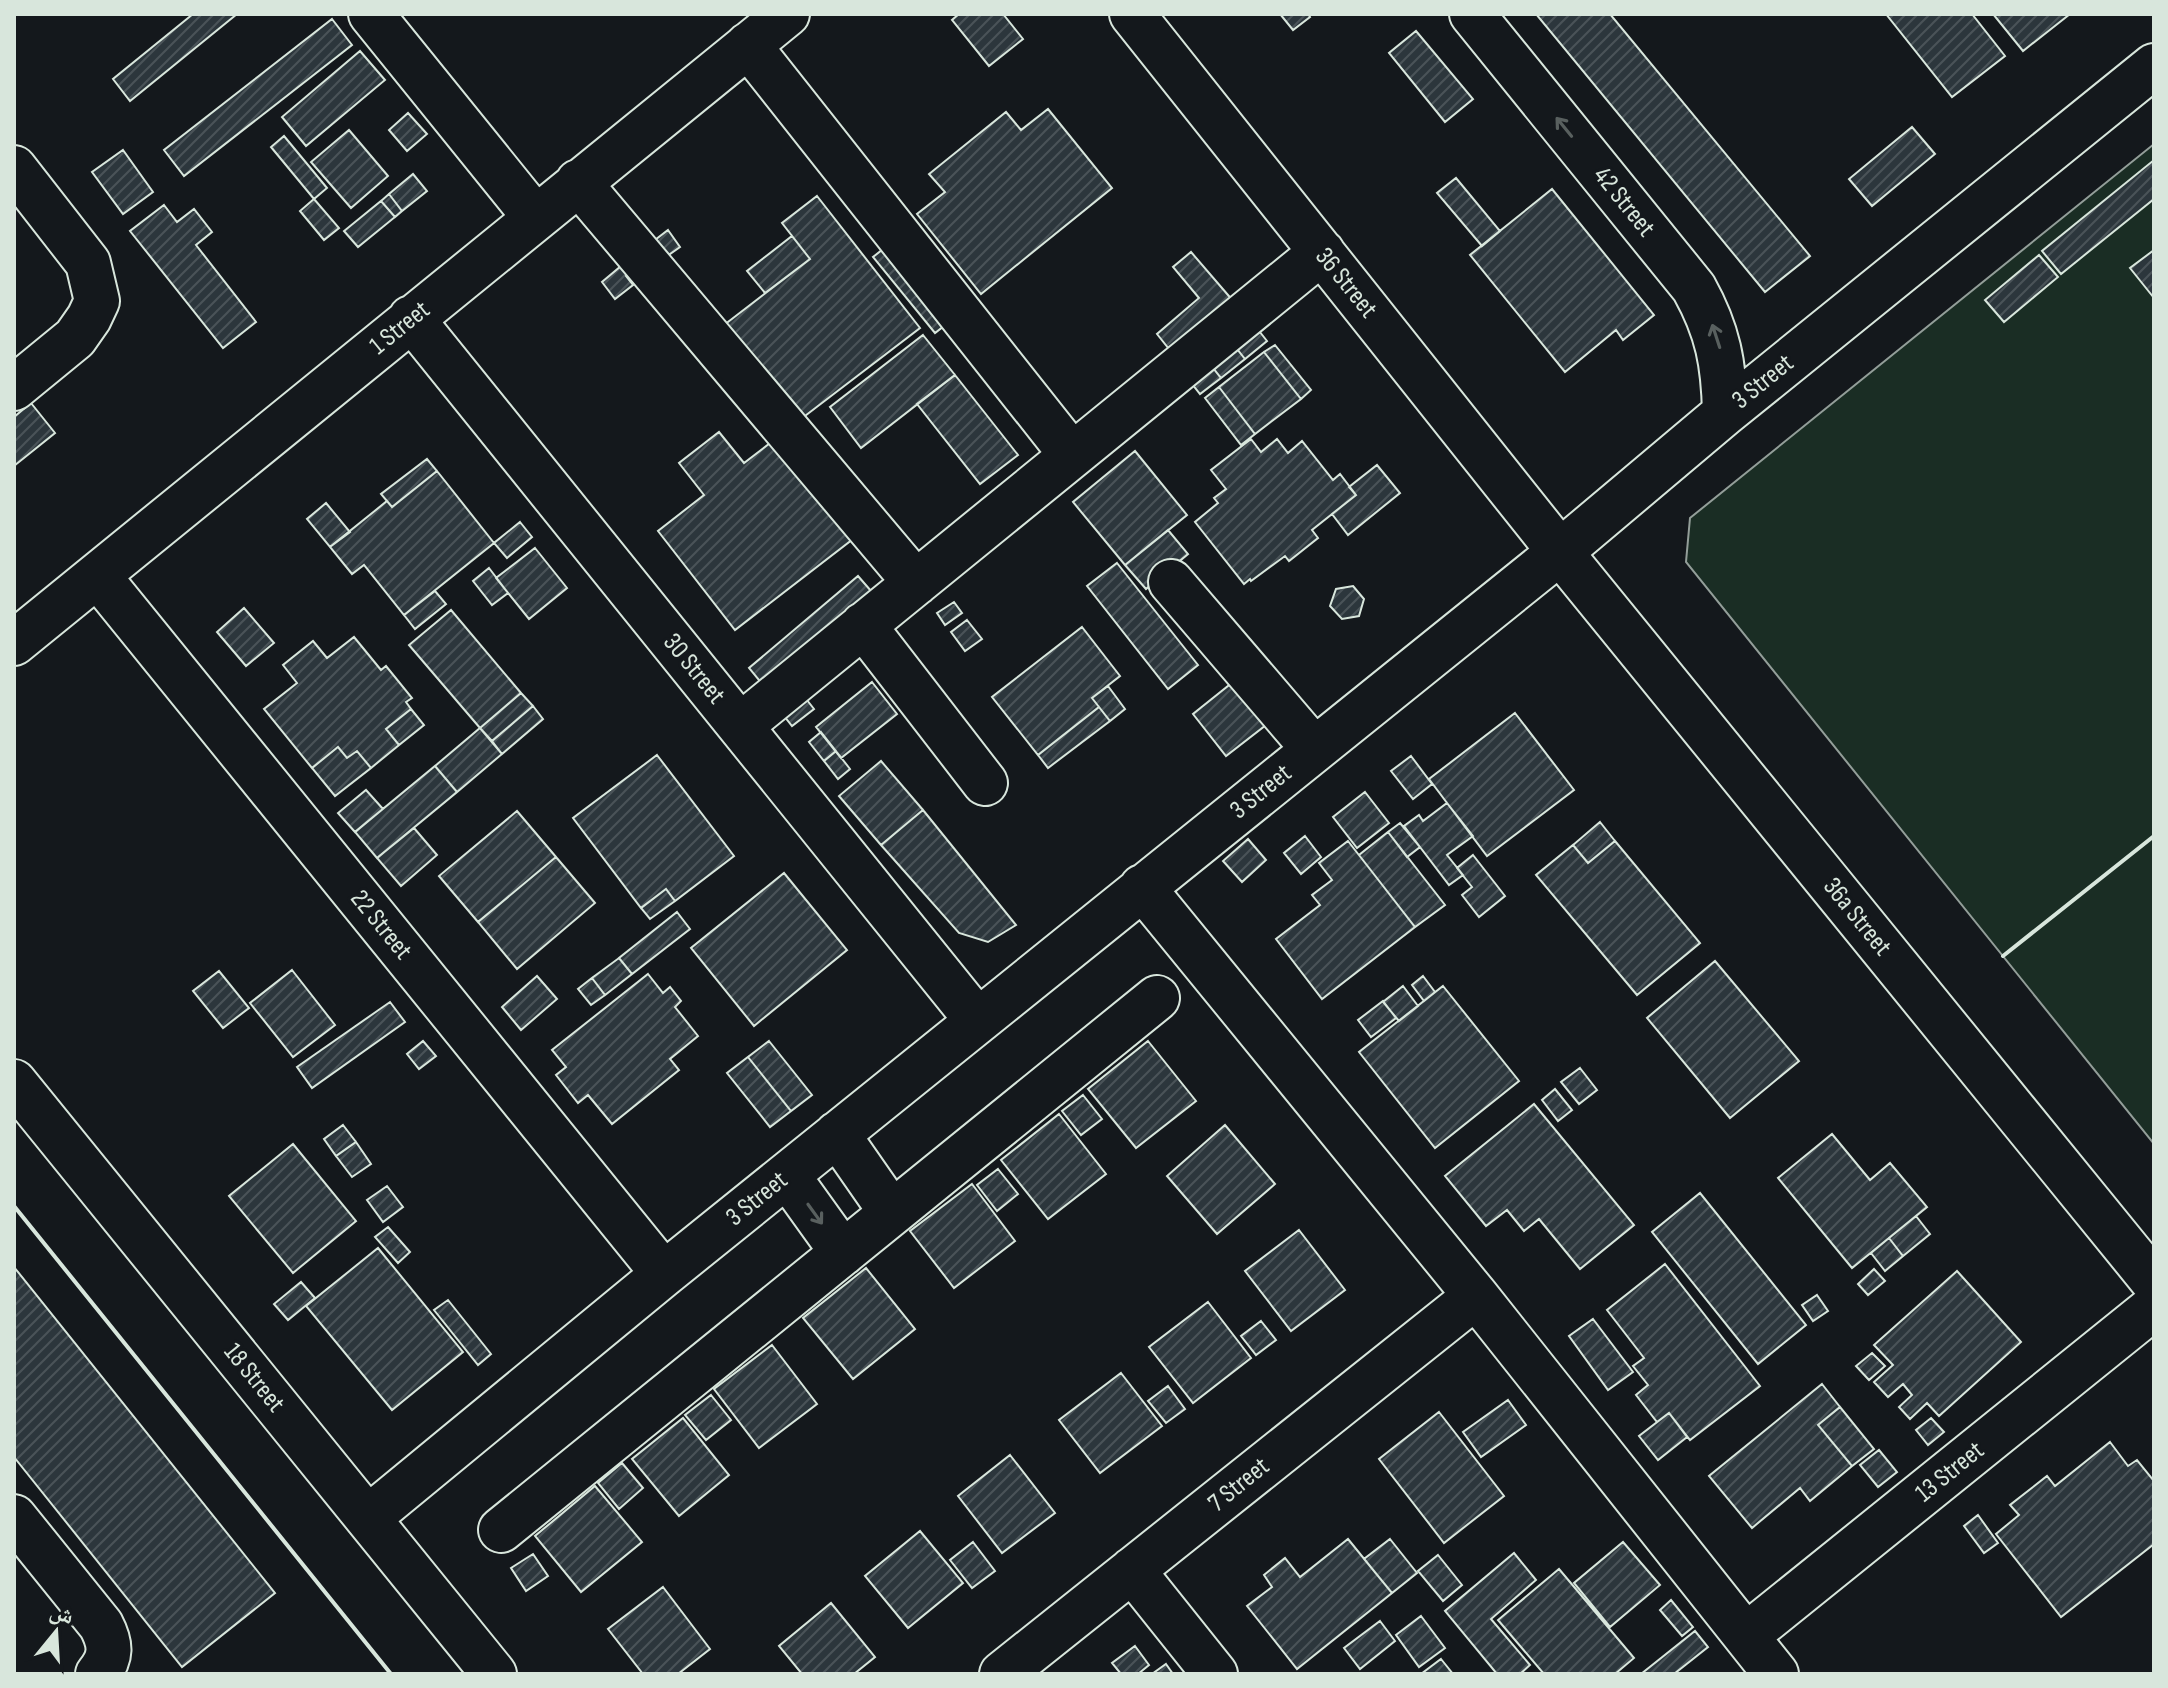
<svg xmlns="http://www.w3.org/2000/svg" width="2168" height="1688" viewBox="0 0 2168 1688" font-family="'Sofia Sans Condensed','Noto Naskh Arabic',sans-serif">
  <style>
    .garden { fill: #1a2d24; stroke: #939e99; stroke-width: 2 }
    .building { fill: url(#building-hatch); stroke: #d8e6dc; stroke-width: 2 }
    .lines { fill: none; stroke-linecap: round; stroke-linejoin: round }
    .minor-casing { stroke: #d8e6dc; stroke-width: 48 }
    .minor { stroke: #14181c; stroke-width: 44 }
    .wall { stroke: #d8e6dc; stroke-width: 4 }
    .oneway { stroke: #59605f }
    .labels { text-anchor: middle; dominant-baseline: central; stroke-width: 6; stroke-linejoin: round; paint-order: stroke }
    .street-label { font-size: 26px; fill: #d8e6dc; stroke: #14181c }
  </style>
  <defs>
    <pattern id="building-hatch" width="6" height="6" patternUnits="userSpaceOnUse" patternTransform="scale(2)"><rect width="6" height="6" fill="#2c363c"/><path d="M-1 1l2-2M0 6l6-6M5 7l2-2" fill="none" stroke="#4a5358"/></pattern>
  </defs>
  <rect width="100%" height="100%" fill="#14181c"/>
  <path class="garden" d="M2154,144V1144L1686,562L1690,518Z"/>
  <path class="building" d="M193,14H237L130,101L113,79Z
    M959,14H1003L1023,39L989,66L952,20Z
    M1280,14H1308L1310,17L1293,30Z
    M1536,14H1610L1810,256L1765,292Z
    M1886,14H1972L2005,56L1952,97Z
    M1993,14H2070L2023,51Z
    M332,19L352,45L184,176L164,150Z
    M1416,31L1473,99L1445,122L1389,53Z
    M360,51L385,80L306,146L282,117Z
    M1048,109L1112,188L981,294L917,214L945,192L929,174L1006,112L1021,130Z
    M408,113L427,134L407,151L389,130Z
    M1912,127L1935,154L1872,206L1849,179Z
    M349,130L388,176L351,208L311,162Z
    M284,136L327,188L314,199L271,147Z
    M123,150L153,192L123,214L92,172Z
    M2154,160V199L2061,274L2042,251Z
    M413,174L427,191L402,211L389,194Z
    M1456,178L1500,231L1482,246L1437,193Z
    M1552,189L1654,315L1623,340L1616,330L1565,372L1470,255Z
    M389,194L402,211L395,217L381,201Z
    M817,196L920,328L801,419L711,335L810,259L782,223Z
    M314,199L339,228L324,240L300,211Z
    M381,201L395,217L358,247L344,231Z
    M164,205L177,222L194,209L212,232L196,245L256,322L223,348L130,231Z
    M668,230L680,247L663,259L642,250Z
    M792,236L810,259L765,293L747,271Z
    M887,246L949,322L935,333L873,257Z
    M2154,250V298L2130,268Z
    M1191,252L1234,302L1173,354L1157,334L1199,298L1173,267Z
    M2039,255L2058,277L2004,322L1985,300Z
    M627,261L634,270L626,276L633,285L615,299L602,282Z
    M1252,322L1267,341L1245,359L1230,340Z
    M923,335L955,375L861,448L830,407Z
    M1230,340L1245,359L1221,378L1206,359Z
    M1275,345L1311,390L1301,399L1264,352Z
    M1264,352L1301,399L1255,434L1219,387Z
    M1206,359L1221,378L1200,394L1185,375Z
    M955,375L1018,455L980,484L917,404Z
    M1219,387L1255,434L1241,445L1205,398Z
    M31,403L55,433L14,466V417Z
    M719,432L744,463L774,440L853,539L735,630L658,531L704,495L679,463Z
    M1251,439L1261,452L1277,439L1288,453L1302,441L1333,480L1340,474L1356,495L1312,530L1318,538L1289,561L1285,556L1251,581L1250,579L1244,584L1195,522L1218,503L1214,498L1226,489L1211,470Z
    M1135,451L1187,515L1125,565L1073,502Z
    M427,459L437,471L392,507L381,494Z
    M1377,465L1400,493L1348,535L1332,514L1356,495L1349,487Z
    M437,471L494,543L404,615L364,565L352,574L330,547L387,501L392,507Z
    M326,503L350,532L330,547L307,519Z
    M520,522L532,537L507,558L494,543Z
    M1168,530L1188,554L1146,589L1125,565Z
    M535,548L567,588L529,619L496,578Z
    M1117,563L1198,665L1168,689L1087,586Z
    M489,568L508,593L492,605L473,581Z
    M858,576L878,599L768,691L749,668Z
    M1353,586L1364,599L1359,616L1342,619L1330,606L1336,589Z
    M435,591L446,604L415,629L404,615Z
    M954,602L962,613L945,625L937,613Z
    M244,608L274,643L246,666L217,632Z
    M451,610L521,693L480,728L409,645Z
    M967,620L982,639L965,651L951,632Z
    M1082,627L1120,676L1092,698L1099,707L1038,755L992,697Z
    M354,637L381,670L386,666L412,698L406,702L411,709L386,729L399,745L371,768L357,751L347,758L338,747L312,768L264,709L297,683L283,665L313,641L327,658Z
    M872,682L897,714L841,758L816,727Z
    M1233,682L1266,725L1226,756L1193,714Z
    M1108,686L1125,709L1110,721L1092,698Z
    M521,693L533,706L492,741L480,728Z
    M803,695L814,709L792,726L781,712Z
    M533,706L543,719L502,754L492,741Z
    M1099,707L1110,721L1048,768L1038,755Z
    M411,709L424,725L399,745L386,729Z
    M1515,713L1574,790L1487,856L1429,779Z
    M480,728L502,754L457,792L435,766Z
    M821,732L836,751L824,761L809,742Z
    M338,747L347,758L357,751L371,768L335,796L312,768Z
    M836,751L850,769L838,779L824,761Z
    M657,755L734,856L675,901L666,889L641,908L573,818Z
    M1411,756L1432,784L1413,799L1391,771Z
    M881,761L923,810L881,845L839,796Z
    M435,766L457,792L377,858L355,832Z
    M366,790L383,809L355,832L338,813Z
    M1365,792L1389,823L1357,848L1333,817Z
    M1447,803L1473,836L1447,855L1463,875L1449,885L1404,826L1419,815L1423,821Z
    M923,810L1016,925L988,942L959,933L881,845Z
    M517,811L556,857L478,922L439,876Z
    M1600,822L1615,841L1588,863L1573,845Z
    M1400,823L1420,847L1407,857L1388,832Z
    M414,828L437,855L401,886L377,858Z
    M1388,832L1445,905L1415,927L1359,855Z
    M1305,836L1321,857L1301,874L1284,853Z
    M1248,839L1266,860L1242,882L1223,861Z
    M1348,841L1415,927L1322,999L1276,939L1320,905L1312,895L1332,880L1319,863Z
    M1615,841L1700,943L1637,995L1536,875L1573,845L1588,863Z
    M1473,855L1505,896L1479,917L1462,895L1472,887L1457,868Z
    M556,857L595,903L517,969L478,922Z
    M784,873L847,950L754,1026L691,948Z
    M666,889L675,901L650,919L641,908Z
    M677,912L690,929L632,974L619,958Z
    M619,958L632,974L605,995L592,978Z
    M1715,961L1799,1061L1730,1118L1647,1018Z
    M292,970L335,1025L293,1057L250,1003Z
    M219,971L249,1008L223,1028L193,991Z
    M648,974L663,993L670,987L681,1001L675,1007L698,1036L670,1059L679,1070L612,1124L588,1095L578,1103L556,1075L566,1067L552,1050Z
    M537,976L557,999L521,1030L502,1007Z
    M1423,976L1435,992L1424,1001L1412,985Z
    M592,978L605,995L591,1005L578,989Z
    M1403,986L1418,1006L1399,1021L1383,1002Z
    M1443,986L1519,1081L1435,1148L1359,1052Z
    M1383,1001L1396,1018L1371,1037L1358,1020Z
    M390,1002L405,1022L312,1088L297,1067Z
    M423,1041L436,1056L419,1069L407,1054Z
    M769,1041L812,1095L791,1111L748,1057Z
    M1148,1041L1196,1101L1136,1148L1088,1089Z
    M748,1057L791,1111L770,1127L727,1073Z
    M1580,1068L1597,1090L1579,1104L1561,1082Z
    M1555,1089L1572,1110L1558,1121L1542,1100Z
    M1083,1095L1102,1119L1081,1135L1062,1111Z
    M1534,1104L1634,1225L1580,1269L1539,1219L1524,1231L1507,1210L1486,1226L1445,1176Z
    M1059,1114L1106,1174L1048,1219L1001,1160Z
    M343,1125L356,1142L336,1156L324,1139Z
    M1225,1125L1275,1184L1217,1234L1167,1176Z
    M1832,1134L1870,1180L1890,1163L1927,1207L1852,1268L1778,1178Z
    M356,1142L371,1164L352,1177L336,1156Z
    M293,1144L356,1221L293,1273L229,1196Z
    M998,1169L1018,1194L997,1211L977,1185Z
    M972,1184L1015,1241L954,1288L910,1231Z
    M387,1186L403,1207L383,1222L367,1200Z
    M1700,1193L1806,1325L1758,1364L1652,1232Z
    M1916,1216L1930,1234L1903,1256L1889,1238Z
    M388,1227L410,1252L398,1263L375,1237Z
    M1299,1230L1345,1290L1291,1331L1245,1271Z
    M1889,1238L1903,1256L1885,1271L1871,1253Z
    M378,1248L463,1352L392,1410L306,1306Z
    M1665,1264L1760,1386L1690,1440L1669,1413L1657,1422L1636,1395L1648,1385L1633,1366L1644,1358L1607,1310Z
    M14,1267L275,1593L182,1667L14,1457Z
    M866,1268L915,1329L853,1379L803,1318Z
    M1874,1269L1885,1281L1868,1295L1858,1284Z
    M1957,1271L2021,1342L1939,1416L1927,1403L1910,1419L1899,1407L1912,1395L1903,1384L1888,1397L1874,1382L1893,1365L1874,1345Z
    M301,1282L315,1298L288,1320L274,1304Z
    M1817,1295L1828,1311L1813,1321L1802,1305Z
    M448,1300L491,1354L478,1365L434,1310Z
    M1208,1302L1251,1358L1193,1403L1149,1347Z
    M1593,1319L1633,1372L1608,1390L1569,1336Z
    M1261,1321L1276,1340L1256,1355L1241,1336Z
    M772,1345L817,1404L759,1448L714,1389Z
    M1872,1353L1885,1366L1869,1380L1856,1366Z
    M1121,1373L1162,1426L1100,1473L1059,1420Z
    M1822,1384L1840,1407L1818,1425L1852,1466L1810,1501L1800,1488L1752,1528L1709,1476Z
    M1168,1386L1185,1409L1166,1423L1148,1401Z
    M711,1395L731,1420L706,1440L685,1415Z
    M1508,1400L1526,1425L1481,1457L1463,1432Z
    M1840,1407L1874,1449L1852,1466L1818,1425Z
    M1439,1412L1504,1496L1444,1543L1379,1459Z
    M1669,1413L1687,1437L1658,1460L1639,1436Z
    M683,1418L729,1475L679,1516L632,1459Z
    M1931,1418L1944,1432L1928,1445L1916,1430Z
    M2110,1442L2128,1466L2137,1460L2154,1481V1544L2061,1617L1996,1534L2019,1515L2010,1505L2047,1476L2055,1486Z
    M1879,1450L1897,1472L1878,1487L1860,1465Z
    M1010,1455L1055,1513L1002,1553L958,1496Z
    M622,1463L643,1488L619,1509L598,1483Z
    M595,1486L642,1542L581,1592L535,1536Z
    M1978,1515L1998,1543L1984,1553L1964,1526Z
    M920,1531L963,1583L908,1628L865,1576Z
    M1348,1539L1392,1593L1297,1669L1247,1606L1272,1587L1264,1575L1285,1558L1300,1577Z
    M1390,1539L1417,1573L1392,1593L1364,1559Z
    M973,1542L995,1571L972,1588L950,1560Z
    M1623,1542L1660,1585L1610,1627L1574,1583Z
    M1514,1553L1536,1580L1491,1619L1530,1665L1520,1674H1497L1445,1611Z
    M533,1554L548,1576L526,1591L511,1568Z
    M1438,1555L1462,1585L1443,1601L1418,1571Z
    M1559,1569L1634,1658L1615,1674H1544L1498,1620Z
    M663,1587L710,1649L678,1674H643L608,1629Z
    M1671,1600L1693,1627L1682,1636L1660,1610Z
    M831,1603L875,1657L854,1674H802L779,1646Z
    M1421,1616L1445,1648L1419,1667L1396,1635Z
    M1380,1621L1395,1641L1360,1669L1344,1648Z
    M1695,1631L1708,1647L1674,1674H1641Z
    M1135,1646L1149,1665L1138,1674H1121L1112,1663Z
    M1441,1659L1453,1674H1421Z
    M1166,1664L1173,1674H1152Z"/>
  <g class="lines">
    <defs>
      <path id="minor" d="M371,14L535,217
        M1132,14L1560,552L2154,1282
        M1472,14L1694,288C1718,331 1724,364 1725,413
        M748,45L1072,455
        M14,168L88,263L97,301L89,318L75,338L14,388
        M578,182L916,583
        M411,318L977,1020
        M98,576L664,1274
        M1171,582L1314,749
        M863,625L985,783
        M14,643L787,14
        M740,726L1322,252
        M1142,887L1476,1296L1776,1674
        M14,1082L494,1674
        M837,1134L892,1213
        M787,1175L843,1253
        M14,1517L101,1625C111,1644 112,1657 98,1674
        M368,1518L664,1274L1560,552L1725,413L2154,66
        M501,1530L1157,998
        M1132,1570L1215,1674
        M1746,1636L2154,1307
        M1002,1674L1476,1296"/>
    </defs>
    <use href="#minor" class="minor-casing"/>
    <use href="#minor" class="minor"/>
    <path class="wall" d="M2003,956L2154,836
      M14,1206L391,1674"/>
  </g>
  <defs><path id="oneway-shaft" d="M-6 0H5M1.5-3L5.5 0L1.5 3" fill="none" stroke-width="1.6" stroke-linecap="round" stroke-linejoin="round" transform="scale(2)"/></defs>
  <g class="oneway">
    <use href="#oneway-shaft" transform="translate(1564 127) rotate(-129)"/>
    <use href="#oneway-shaft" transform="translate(1716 336) rotate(-108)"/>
    <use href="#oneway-shaft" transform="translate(815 1214) rotate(54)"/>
  </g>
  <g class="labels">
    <g class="street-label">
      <text transform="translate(1624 202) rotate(51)">42 Street</text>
      <text transform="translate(1346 283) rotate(51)">36 Street</text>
      <text transform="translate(400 328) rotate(-39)">1 Street</text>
      <text transform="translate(1763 382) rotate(-39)">3 Street</text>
      <text transform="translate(694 669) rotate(51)">30 Street</text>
      <text transform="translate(1261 792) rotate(-39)">3 Street</text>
      <text transform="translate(1857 917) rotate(51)">36a Street</text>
      <text transform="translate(381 925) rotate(51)">22 Street</text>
      <text transform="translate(757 1199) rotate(-39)">3 Street</text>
      <text transform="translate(254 1378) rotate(51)">18 Street</text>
      <text transform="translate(1950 1472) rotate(-39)">13 Street</text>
      <text transform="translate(1239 1485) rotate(-39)">7 Street</text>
    </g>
  </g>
  <rect width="2168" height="1688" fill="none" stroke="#d8e6dc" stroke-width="32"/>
  <g transform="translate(56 1632) rotate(18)" stroke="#14181c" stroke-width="6" paint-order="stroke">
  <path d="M0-6L14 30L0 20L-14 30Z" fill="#d8e6dc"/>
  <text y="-12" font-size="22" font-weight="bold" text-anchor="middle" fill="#d8e6dc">ش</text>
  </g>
</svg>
